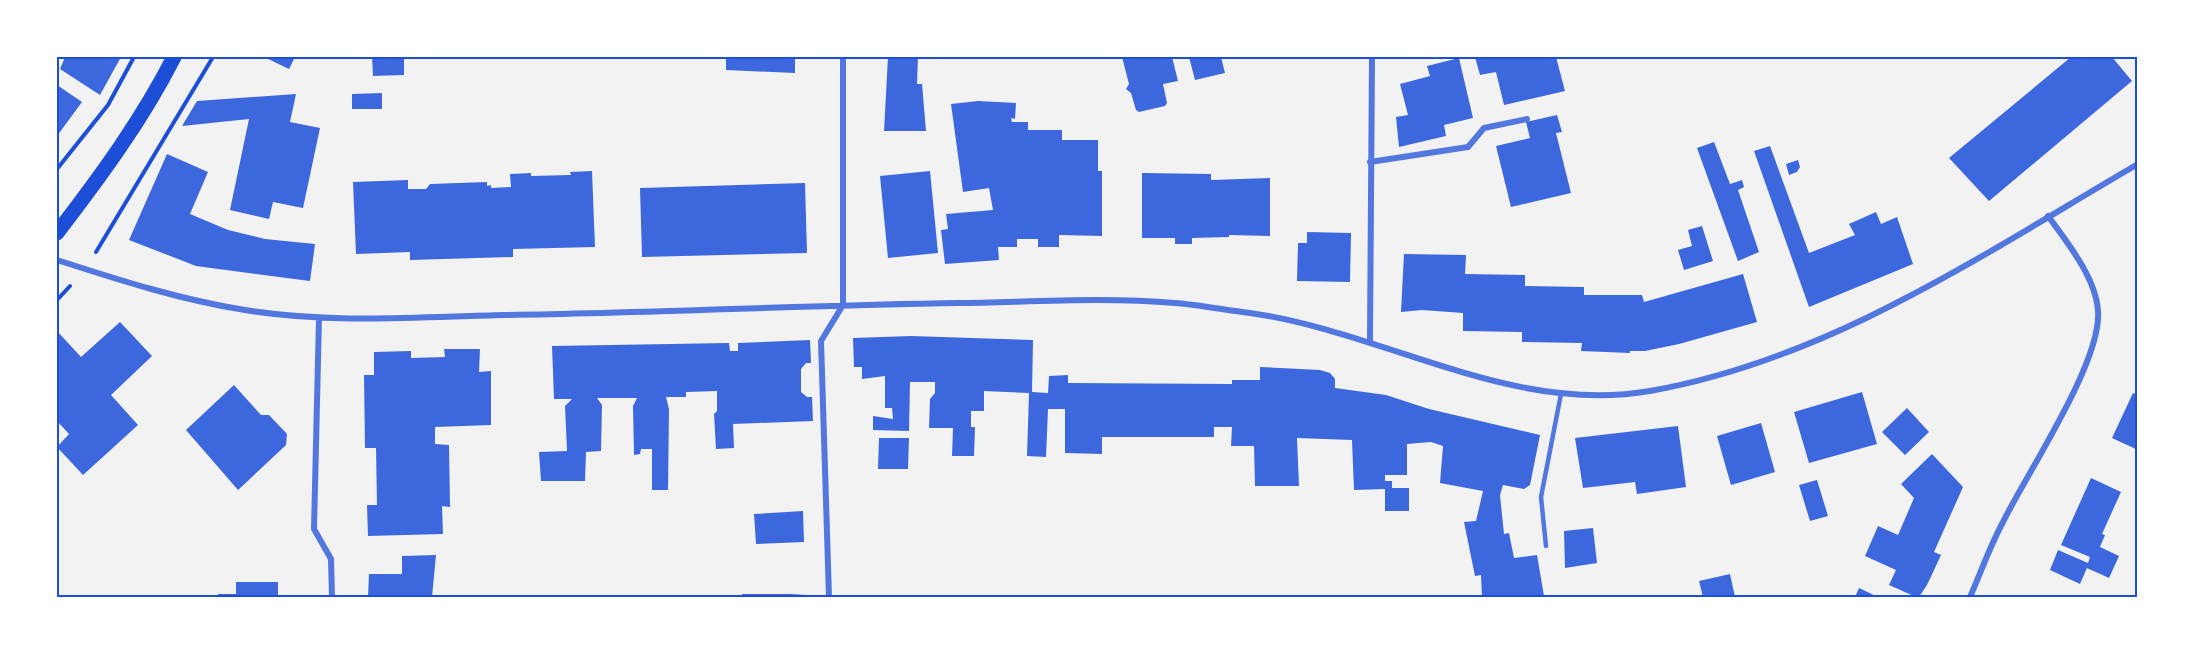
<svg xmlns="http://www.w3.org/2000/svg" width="2195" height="654" viewBox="0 0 2195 654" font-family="Lato,sans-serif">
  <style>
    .building { fill: #3d67dc }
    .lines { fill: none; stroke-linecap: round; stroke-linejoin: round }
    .path { stroke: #1d4ed8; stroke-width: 4 }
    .service { stroke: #5277de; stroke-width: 4.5 }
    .minor { stroke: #5277de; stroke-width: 6 }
    .primary { stroke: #1d4ed8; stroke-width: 15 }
    .neatline { fill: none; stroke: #1d4ed8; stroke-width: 2 }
  </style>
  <rect width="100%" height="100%" fill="#f2f2f2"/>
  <path class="building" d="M65,57H121L100,95L60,69Z
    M264,57H295L289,69Z
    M372,57H404V75L373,76Z
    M726,57H795V73L726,70Z
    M888,57H918L917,84H922L926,131H884Z
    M1122,57H1172L1178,81L1163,84L1167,103L1165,106L1139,112L1136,110L1131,93L1126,89L1129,84Z
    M1189,57H1221L1225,73L1195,80Z
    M1475,57H1556L1565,91L1504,105L1496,72L1480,75Z
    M2071,57H2112L2132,81L1989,201L1949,158Z
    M1459,58L1473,118L1444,125L1446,136L1399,147L1396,117L1408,115L1400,84L1430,76L1427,66Z
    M57,85L82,102L57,136Z
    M382,93V109H352V94Z
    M296,94L290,122L320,128L303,208L273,202L269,219L230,210L249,119L182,126L197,101Z
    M978,101L1016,103L1015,119L1011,118L1012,122H1028V130H1062V140H1098V171H1102V236L1059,235V247H1038V239H1017V247H998L999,260L945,264L941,230L948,229L946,214L993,210L989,188L963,192L951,104Z
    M1557,115L1562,132L1556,133L1571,193L1511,207L1496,146L1530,138L1526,122Z
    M1714,142L1730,184L1742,180L1744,187L1738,190L1759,252L1738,261L1697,148Z
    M1770,146L1809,253L1855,235L1849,224L1876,212L1881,224L1897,217L1913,264L1809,307L1754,151Z
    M167,154L208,172L190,214L228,230L265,239L315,244L310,281L196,266L129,240Z
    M1798,160L1800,167L1797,172L1789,175L1786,164Z
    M592,171L595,247L513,249V257L410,260V252L356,254L353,182L408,180V189H426L430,184L487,182V186L491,185V188L511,187L510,174L531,173V176L571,175L570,172Z
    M930,171L938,253L888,258L880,176Z
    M1142,173L1211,174V180L1270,178V236L1229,235V237L1192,238V244H1175V238H1142Z
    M805,183L807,253L642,257L640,188Z
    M1702,226L1713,261L1684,270L1678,250L1692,246L1688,230Z
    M1307,232L1351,233L1350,282L1297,281L1298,243H1307Z
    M1404,254L1466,255L1465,274L1525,275V286L1584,287V295H1642L1644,302L1743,274L1757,322L1679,344L1645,351H1630V353L1581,351L1582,343L1522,342V332L1463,331V313L1422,310L1401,312Z
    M120,322L152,356L111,395L138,425L83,475L57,447L69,434L57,421V331L81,357Z
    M911,336L1033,340L1032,392L1048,393L1049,376L1068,375V383L1232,384V380H1260V367L1320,370L1330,373L1335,379V388L1386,395L1429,409L1540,435L1530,485L1524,489L1503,485L1500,495L1504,534L1509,533L1514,558L1537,555L1544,596L1482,597L1481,575L1475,576L1464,522L1476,521L1483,491L1440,483L1443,446L1431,442L1407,444V475H1385V481H1392V488H1409V511H1385V489L1354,490L1352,440L1297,438L1299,486H1255L1254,446H1231L1232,427H1214V437H1102V454L1065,453V409H1048L1046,457L1027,456L1029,393L984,391V411H971V427H975L974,456H952L953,428H929L930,399L935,393V382H910L909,431L873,430V416L893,419L892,408H885V376L862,379V367H854L853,338Z
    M810,340L811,363H806L801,369V392L807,397H812L813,421L733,424L734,448L716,449L714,414L717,411V391L686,392V397H666L669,409L668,490H652V449H641L640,454L634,455L633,406L637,398H597L602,405L601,451L586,452L585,481H541L539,452L567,451L565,406L572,399H554L552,346L729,343L730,351H738V343Z
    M444,349H480L479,372L491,371V425L435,427V444L449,445L450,507L442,506L443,534L368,536L367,505H377L376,448H365L364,375H374V352L411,351V358L445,357Z
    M234,385L261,415H269L287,434L286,445L238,490L186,430Z
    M1862,392L1877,444L1809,463L1794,412Z
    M2133,393L2138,395V450L2112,438Z
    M1907,408L1929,432L1905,455L1882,432Z
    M1761,423L1775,472L1731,485L1717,436Z
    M1678,426L1686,487L1637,494L1635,482L1583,488L1575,438Z
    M879,438H909L908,469H878Z
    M1932,454L1963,487L1934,552L1941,555L1927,585L1919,597H1916L1889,585L1896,570L1865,556L1878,526L1898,535L1914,498L1901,484Z
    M2091,478L2121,492L2102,534L2105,535L2100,547L2119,556L2109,578L2087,568L2080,584L2050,570L2058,550L2088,563L2090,557L2061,545Z
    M1817,480L1828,516L1810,521L1799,485Z
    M803,511L804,542L756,544L754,514Z
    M1593,528L1597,563L1565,568L1564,531Z
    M436,555L432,597H368L369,574H402V556Z
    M1730,574L1735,597H1703L1699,581Z
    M236,582H278V597H218V594H236Z
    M1859,588L1878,597H1855Z
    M742,594H791L807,595L808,597H742Z"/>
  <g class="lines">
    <path class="path" d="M57,169L108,105L134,57
      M96,252L213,57
      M57,300L70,286"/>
    <path class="service" d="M1546,546L1541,497L1561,394"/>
    <path class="minor" d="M1370,162L1468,147L1484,128L1527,119
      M57,260C119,280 181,300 245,310C330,324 418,317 504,315C656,313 807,305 959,303C1030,302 1104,297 1175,303C1200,305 1225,310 1250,313C1385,332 1511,415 1650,391C1831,359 1983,254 2138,164
      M319,318L314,529L331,559L332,597
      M1370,340L1372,57
      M829,597L821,341L843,305V57
      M1970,597C1981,572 1990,546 2003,522C2027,473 2102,362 2098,311C2096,278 2067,242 2048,216"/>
    <path class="primary" d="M57,233C100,177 142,120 174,57"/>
  </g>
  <rect width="2195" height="654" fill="none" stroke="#ffffff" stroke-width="117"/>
  <rect x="58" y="58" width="2078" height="538" class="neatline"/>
</svg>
